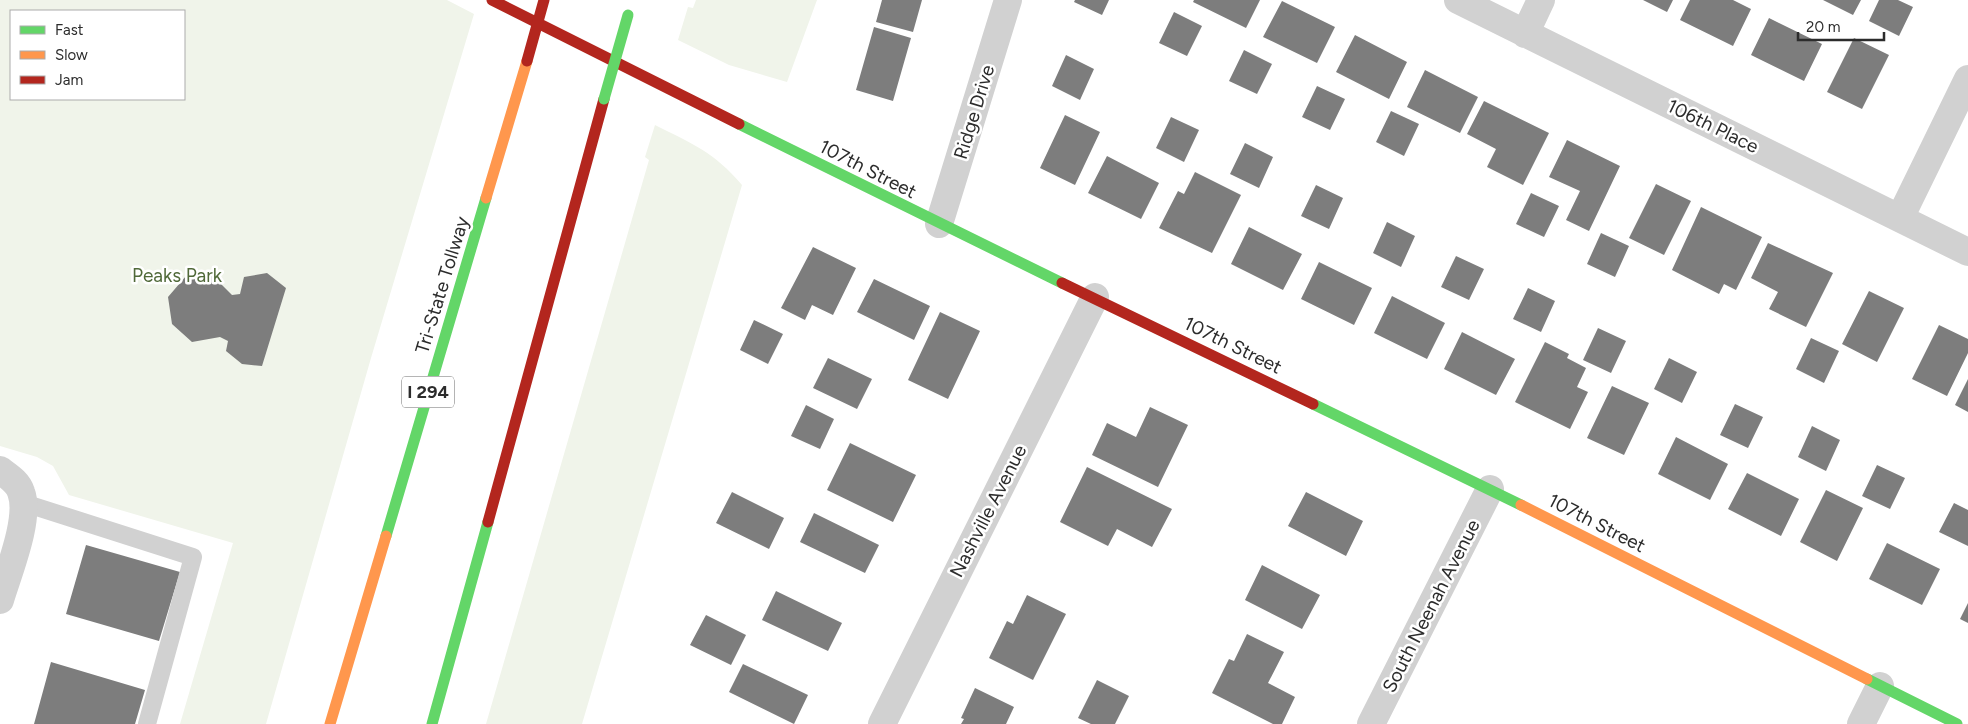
<svg xmlns="http://www.w3.org/2000/svg" width="1968" height="724" viewBox="0 0 1968 724" font-family="Figtree,sans-serif">
  <style>
    .green { fill: #f0f4ea; fill-rule: evenodd }
    .building { fill: #7d7d7d }
    .lines { fill: none; stroke-linecap: round; stroke-linejoin: round }
    .lane { stroke: #d1d1d1; stroke-width: 18 }
    .street { stroke: #d1d1d1; stroke-width: 28 }
    .fast { stroke: #63d668; stroke-width: 11 }
    .slow { stroke: #ff974d; stroke-width: 11 }
    .jam { stroke: #b3261e; stroke-width: 11 }
    .fast-bridge { stroke: #63d668; stroke-width: 11 }
    .jam-bridge { stroke: #b3261e; stroke-width: 11 }
    .labels { text-anchor: middle; dominant-baseline: central; stroke-width: 5; stroke-linejoin: round; paint-order: stroke }
    .shield { fill: #fff; stroke: #6b6b6b; stroke-width: 1 }
    .shield-label { font-size: 18px; font-weight: bold; fill: #2c2c2c }
    .street-label { font-size: 19px; fill: #2c2c2c; stroke: #fff }
    .park-label { font-size: 19px; fill: #506939; stroke: #fff }
  </style>
  <rect width="100%" height="100%" fill="#fff"/>
  <path class="green" d="M0,0H447L474,14L371,358L266,724H180L233,543L69,495L53,466L37,457L0,446ZM11,11H184V99H11Z
    M696,0H817L787,82L729,65L678,40L688,7L693,8Z
    M655,125C693,144 714,152 742,185L582,724H486L649,160L645,157Z"/>
  <path class="building" d="M882,0H922L913,32L876,22Z
    M1075,0H1109L1102,15L1074,2Z
    M1194,0H1260L1246,28L1193,2Z
    M1643,0H1673L1667,12Z
    M1690,0H1733L1751,9L1733,46L1680,20Z
    M1823,0H1861L1853,15Z
    M1879,0H1898L1913,7L1899,36L1869,21Z
    M1282,1L1335,27L1317,63L1263,37Z
    M1174,12L1202,26L1187,56L1159,43Z
    M1769,18L1822,44L1804,81L1751,55Z
    M874,27L911,38L893,101L856,90Z
    M1355,35L1407,62L1389,99L1336,72Z
    M1854,38L1889,55L1862,109L1827,92Z
    M1244,50L1272,64L1257,94L1229,81Z
    M1066,55L1094,69L1080,100L1052,86Z
    M1425,70L1478,97L1460,133L1407,107Z
    M1317,86L1345,99L1330,130L1302,117Z
    M1484,101L1549,133L1523,185L1487,167L1496,149L1467,134Z
    M1391,111L1419,124L1404,156L1376,142Z
    M1065,115L1100,132L1075,185L1040,168Z
    M1171,117L1199,130L1184,162L1156,148Z
    M1567,140L1620,166L1589,231L1566,220L1580,191L1549,177Z
    M1245,143L1273,157L1259,188L1230,174Z
    M1107,156L1159,183L1141,219L1088,193Z
    M1195,172L1241,195L1212,253L1159,228L1178,191L1184,194Z
    M1656,184L1691,201L1664,255L1629,238Z
    M1316,185L1343,198L1329,229L1301,216Z
    M1531,193L1559,206L1544,237L1516,224Z
    M1701,207L1762,237L1736,290L1724,284L1719,294L1672,270Z
    M1387,222L1415,236L1401,267L1373,253Z
    M1249,227L1302,254L1283,290L1231,264Z
    M1601,233L1629,246L1615,277L1587,264Z
    M1768,243L1833,273L1806,327L1769,309L1778,292L1751,278Z
    M813,247L856,268L833,315L812,305L805,320L781,308Z
    M1456,256L1484,269L1469,300L1441,287Z
    M1319,262L1372,288L1354,325L1301,299Z
    M210,273L232,295L240,294L244,277L267,273L286,288L262,366L242,364L226,351L228,341L220,337L192,342L172,324L168,297L186,276Z
    M874,279L930,306L914,340L857,312Z
    M1528,288L1555,301L1541,332L1513,319Z
    M1869,291L1904,308L1877,362L1842,344Z
    M1392,296L1445,323L1427,359L1374,333Z
    M940,312L980,331L948,399L908,380Z
    M754,320L783,334L768,364L740,350Z
    M1939,325L1968,339V353L1947,396L1912,379Z
    M1598,328L1626,341L1611,373L1583,360Z
    M1462,332L1515,359L1496,395L1444,369Z
    M1811,338L1839,351L1824,383L1796,369Z
    M1545,342L1569,354L1567,358L1586,368L1577,387L1588,392L1570,429L1515,402Z
    M828,358L872,379L857,409L813,388Z
    M1669,358L1697,372L1682,403L1654,389Z
    M1968,379V412L1955,405Z
    M1612,386L1649,403L1624,455L1587,438Z
    M1735,404L1763,417L1748,448L1720,435Z
    M806,405L834,419L820,449L791,436Z
    M1150,407L1188,425L1158,487L1092,455L1107,423L1136,437Z
    M1812,426L1840,440L1826,471L1798,457Z
    M1676,437L1728,464L1710,500L1658,474Z
    M850,443L916,475L893,522L827,490Z
    M1877,465L1905,478L1890,509L1862,496Z
    M1087,467L1172,509L1152,547L1117,529L1108,546L1060,522Z
    M1747,473L1799,499L1781,536L1728,509Z
    M1826,490L1863,508L1837,561L1800,542Z
    M732,492L784,518L769,549L716,523Z
    M1306,492L1363,521L1346,556L1288,526Z
    M1954,503L1968,510V546L1939,532Z
    M814,513L879,545L865,573L800,542Z
    M1887,543L1940,569L1922,605L1869,579Z
    M86,545L180,572L159,641L66,614Z
    M1262,565L1320,595L1302,629L1245,600Z
    M776,591L842,623L828,651L762,620Z
    M1027,595L1066,614L1033,680L989,658L1007,621L1013,624Z
    M1968,603V623L1960,619Z
    M706,615L746,635L731,665L690,645Z
    M1247,634L1284,652L1268,683L1295,697L1282,724H1273L1212,693L1229,659L1234,661Z
    M51,662L145,690L135,724H34Z
    M743,664L808,695L794,724L729,692Z
    M1097,680L1129,696L1115,724H1091L1078,718Z
    M975,688L1014,707L1006,724H961L964,719L961,718Z"/>
  <g class="lines">
    <path class="lane" d="M24,503L193,557L147,724"/>
    <path class="street" d="M1458,0L1968,252
      M1525,34L1541,0
      M1900,218L1968,79
      M939,224L1008,0
      M0,470C8,476 18,482 21,492C31,518 8,573 0,600
      M882,724L1095,297
      M1371,724L1490,489
      M1861,724L1880,686"/>
    <path class="fast" d="M739,124L1062,283
      M1313,404L1521,505
      M386,536L486,198
      M1867,679L1957,724
      M432,724L488,522"/>
    <path class="slow" d="M486,198L527,61
      M1521,505L1867,679
      M330,724L386,536"/>
    <path class="jam" d="M492,0L739,124
      M1062,283L1313,404
      M488,522L604,99"/>
    <path class="fast-bridge" d="M604,99L628,15"/>
    <path class="jam-bridge" d="M527,61L544,0"/>
  </g>
  <g class="labels">
    <rect class="shield" x="402" y="376.5" width="52" height="31" rx="4"/>
    <g class="shield-label">
      <text x="428" y="392">I 294</text>
    </g>
    <g class="street-label">
      <text transform="translate(974 112) rotate(-73)">Ridge Drive</text>
      <text transform="translate(1713 126) rotate(26)">106th Place</text>
      <text transform="translate(868 169) rotate(27)">107th Street</text>
      <text transform="translate(442 285) rotate(-73)">Tri-State Tollway</text>
      <text transform="translate(1233 345) rotate(26)">107th Street</text>
      <text transform="translate(988 511) rotate(-63)">Nashville Avenue</text>
      <text transform="translate(1597 523) rotate(27)">107th Street</text>
      <text transform="translate(1431 606) rotate(-63)">South Neenah Avenue</text>
    </g>
    <g class="park-label">
      <text x="177" y="275">Peaks Park</text>
    </g>
  </g>
  <rect x="10" y="10" width="175" height="90" fill="#ffffff" stroke="#ababab"/>
  <rect x="20" y="26" width="25" height="8" fill="#63d668" stroke="#ababab"/>
  <text x="55" y="35" font-size="15" fill="#2c2c2c">Fast</text>
  <rect x="20" y="51" width="25" height="8" fill="#ff974d" stroke="#ababab"/>
  <text x="55" y="60" font-size="15" fill="#2c2c2c">Slow</text>
  <rect x="20" y="76" width="25" height="8" fill="#b3261e" stroke="#ababab"/>
  <text x="55" y="85" font-size="15" fill="#2c2c2c">Jam</text>
  <path d="M1798 32v8h86v-8" fill="none" stroke="#2c2c2c" stroke-width="2.5"/>
  <text x="1806" y="32" font-size="15" fill="#2c2c2c" stroke="#ffffff" stroke-width="4" paint-order="stroke">20 m</text>
</svg>
